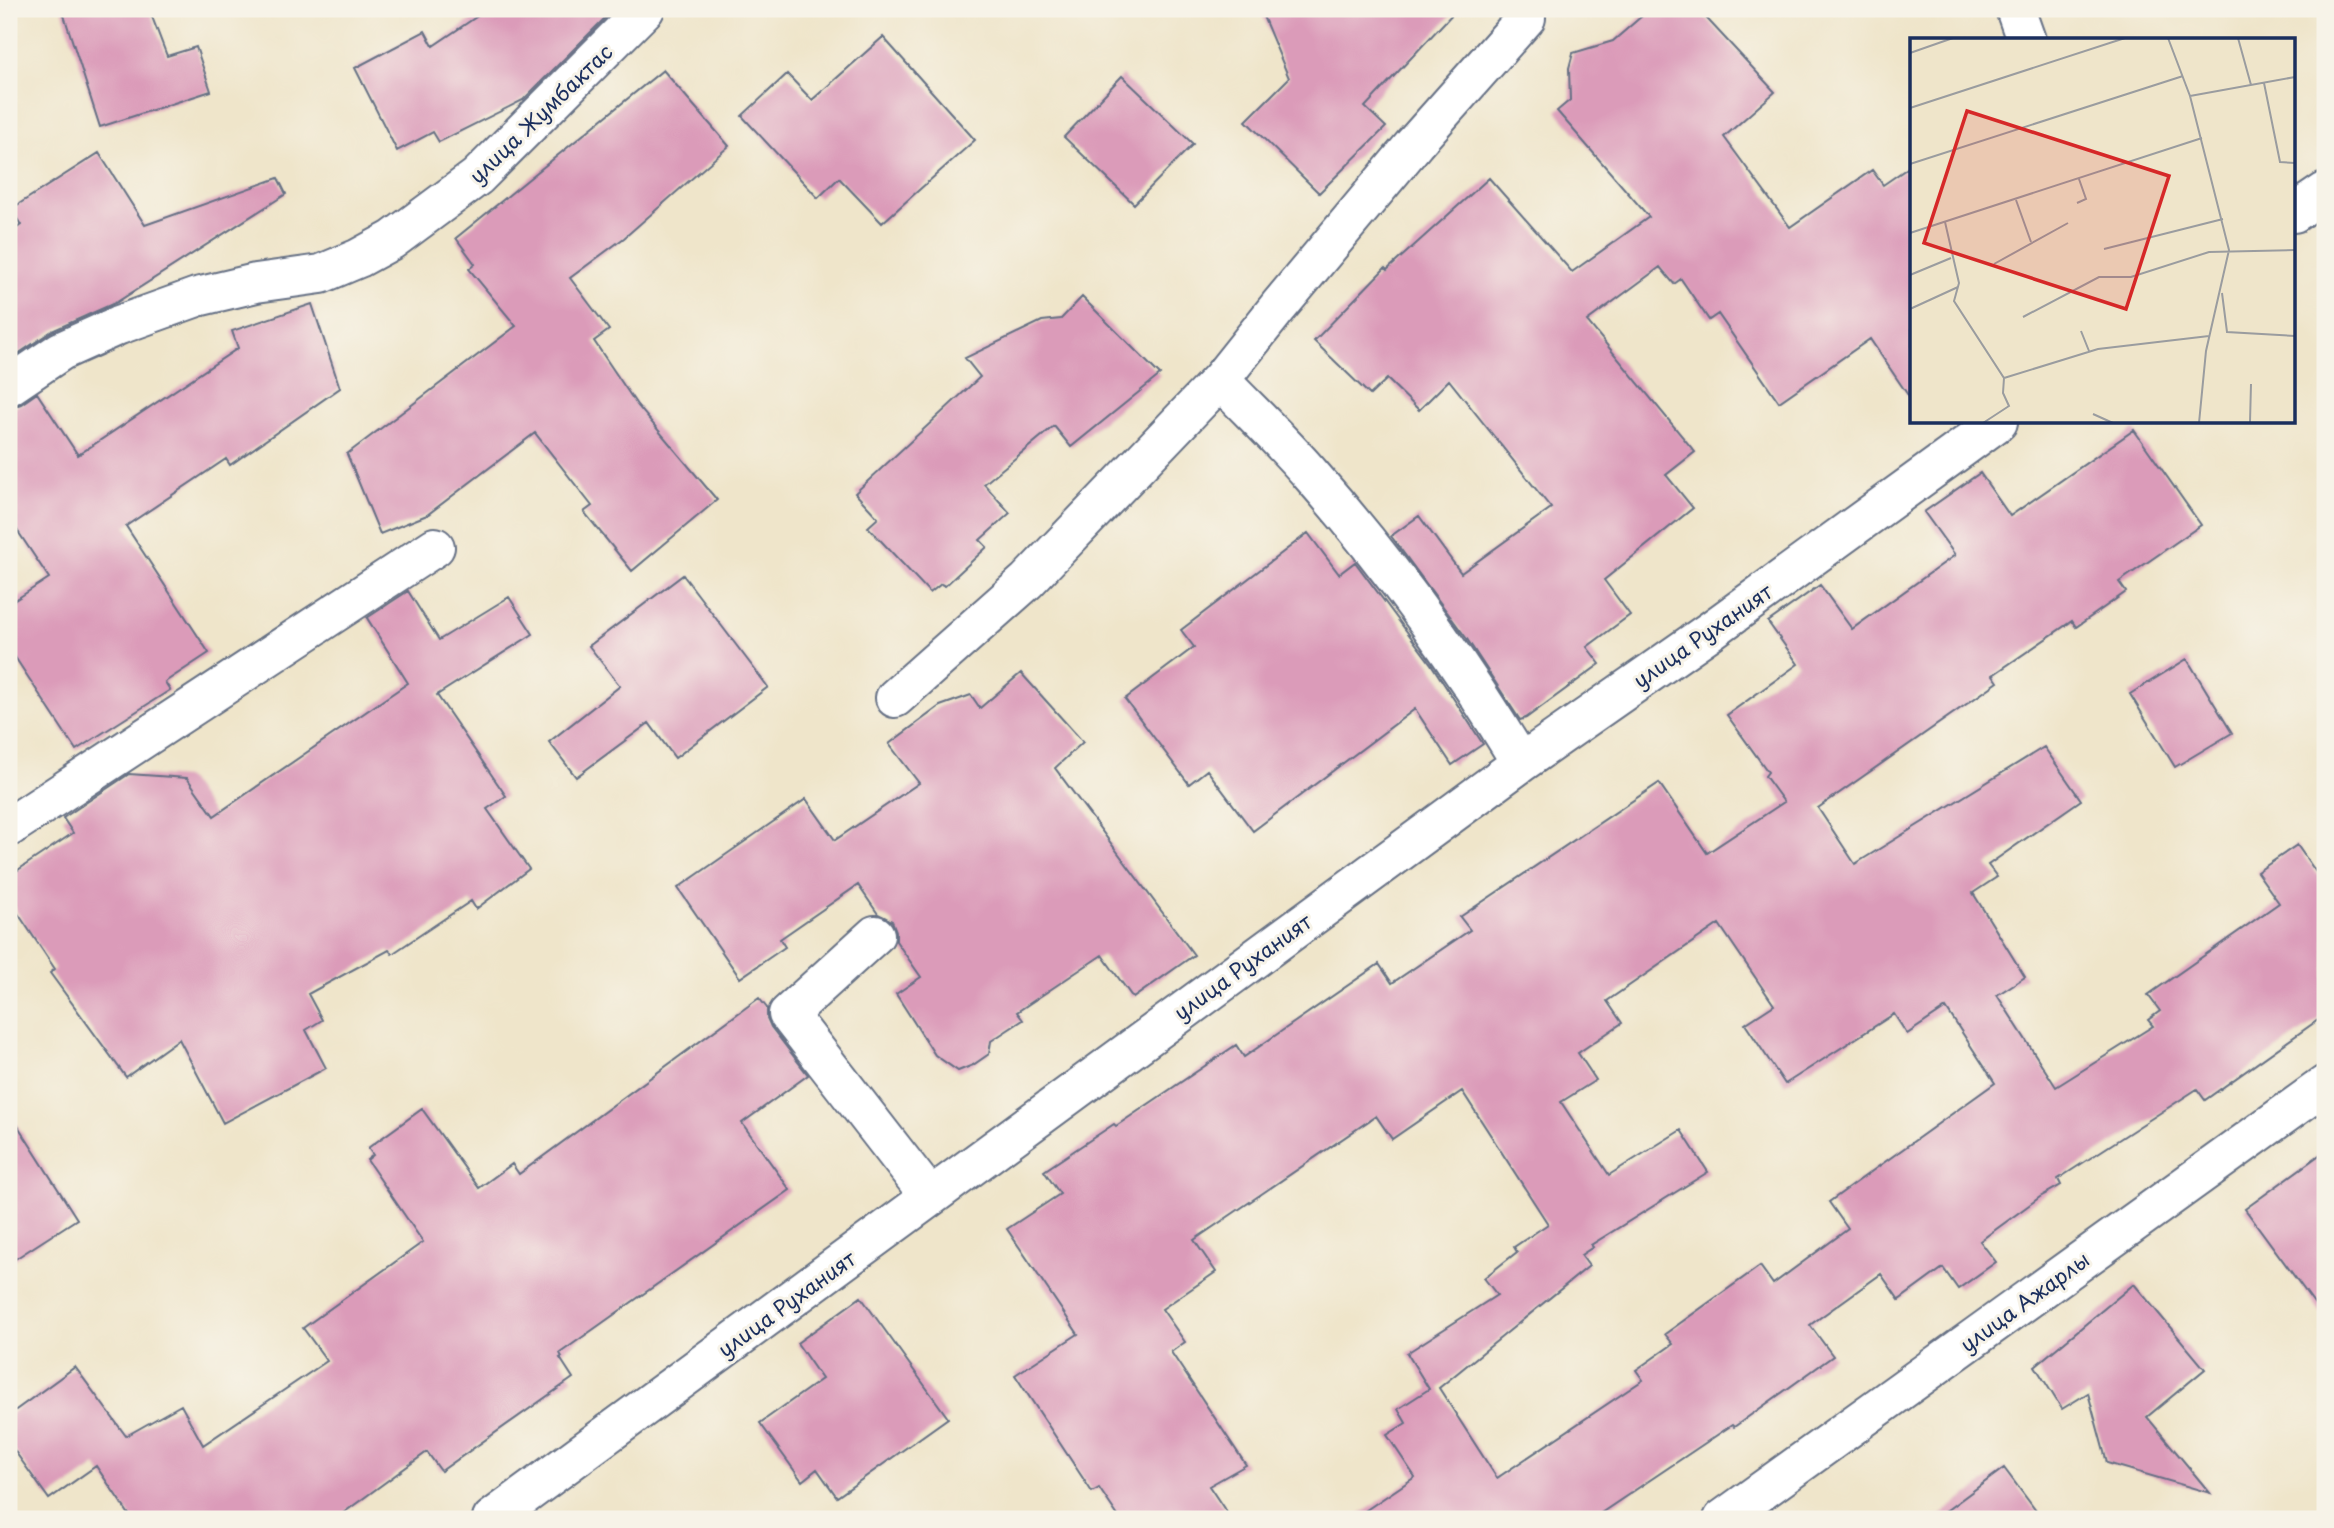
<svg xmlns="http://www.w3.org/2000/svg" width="2334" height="1528" viewBox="0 0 2334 1528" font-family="'Playpen Sans',sans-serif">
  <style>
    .building { fill: #db9bb9; fill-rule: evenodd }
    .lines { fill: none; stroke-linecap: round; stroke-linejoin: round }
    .street-casing { stroke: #656f84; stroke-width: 42 }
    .street { stroke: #fff; stroke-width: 38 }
    .labels { text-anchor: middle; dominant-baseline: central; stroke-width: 6; stroke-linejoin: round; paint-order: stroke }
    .street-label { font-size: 21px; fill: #1b2f5e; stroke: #f7f3e8 }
    .inset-road { fill: none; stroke: #9a9c9f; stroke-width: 2 }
    .view { fill: #d62828; fill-opacity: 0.15; stroke: #d62828; stroke-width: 3.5 }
    .inset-edge { fill: none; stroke: #1b2f5e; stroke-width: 3.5 }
  </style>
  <rect width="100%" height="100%" fill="#f7f3e8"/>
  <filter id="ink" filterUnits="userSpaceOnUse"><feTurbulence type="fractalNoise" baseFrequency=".0143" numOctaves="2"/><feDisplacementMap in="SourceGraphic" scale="14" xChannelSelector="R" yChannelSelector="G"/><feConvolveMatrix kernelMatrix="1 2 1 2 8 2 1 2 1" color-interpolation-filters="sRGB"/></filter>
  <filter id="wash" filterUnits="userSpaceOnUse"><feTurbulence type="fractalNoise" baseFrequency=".00686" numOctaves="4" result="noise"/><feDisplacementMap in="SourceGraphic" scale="28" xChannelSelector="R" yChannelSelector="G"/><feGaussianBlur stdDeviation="1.57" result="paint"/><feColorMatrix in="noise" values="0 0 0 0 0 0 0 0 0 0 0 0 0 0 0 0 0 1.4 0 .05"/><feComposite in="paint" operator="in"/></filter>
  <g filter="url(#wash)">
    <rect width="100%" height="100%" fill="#efe5ca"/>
    <g id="blocks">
      <path class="building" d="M62,9H149L167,56L196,47L211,91L100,127Z
        M488,9H609L611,12L523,100L439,142L433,132L397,151L355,68L425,31L433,46Z
        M1260,9H1457L1365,107L1386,127L1319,193L1246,121L1289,78Z
        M1650,9H1698L1775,92L1724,137L1790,227L1872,170L1883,185L1912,165V401L1870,339L1779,402L1718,314L1709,320L1681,279L1674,284L1660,267L1587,321L1695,452L1666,475L1693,508L1604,580L1630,615L1587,647L1600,664L1526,718L1520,720L1467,639L1391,536L1419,516L1461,573L1551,508L1449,380L1419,410L1387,379L1370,395L1314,341L1385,268L1387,270L1489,178L1572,272L1649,217L1557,111L1570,100L1569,68L1573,53L1613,41Z
        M883,37L975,140L882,223L839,178L818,198L742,116L787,74L812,100Z
        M663,70L729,146L624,238L570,278L609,330L594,341L637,405L717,500L632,571L584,512L592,506L535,433L427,515L380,534L347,454L516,326L469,269L475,264L456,238Z
        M1122,76L1193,144L1134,204L1064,137Z
        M99,153L145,225L278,178L286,194L117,302L52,331L9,360V234L21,225L11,209Z
        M1082,297L1160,375L1071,447L1054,426L984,484L1010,513L980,540L987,547L945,586L941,584L930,593L868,527L878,518L855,493L980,377L965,358L1042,321L1061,319Z
        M312,304L340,388L230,465L226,459L126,526L209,653L165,682L170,690L76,750L9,648V604L49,578L9,518V408L21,404L37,393L78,455L238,348L232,331Z
        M2134,430L2201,525L2119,582L2126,592L2076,627L2072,621L1993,675L1998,682L1818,808L1855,864L2044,747L2081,800L1988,865L1997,877L1973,893L2025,977L1997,995L2056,1087L2153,1026L2148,1020L2160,1011L2148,995L2279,903L2257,872L2297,845L2318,875L2325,871V1015L2205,1100L2197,1089L2058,1179L2061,1185L2040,1197L1980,1241L1996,1262L1958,1289L1943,1268L1899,1300L1881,1274L1810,1325L1833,1356L1734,1427L1732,1425L1592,1519H1353L1415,1477L1387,1435L1406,1423L1398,1409L1429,1389L1407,1353L1497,1295L1484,1278L1517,1252L1514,1247L1548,1224L1462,1091L1392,1139L1376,1116L1194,1240L1216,1272L1162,1309L1185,1342L1171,1352L1246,1465L1209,1486L1231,1519H1120L1099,1488L1092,1492L1015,1375L1078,1334L1007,1229L1060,1194L1044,1171L1114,1124L1116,1126L1236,1045L1244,1057L1379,964L1392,983L1470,930L1460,917L1659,783L1707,853L1784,802L1765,776L1768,772L1727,715L1798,664L1768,622L1820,585L1852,629L1955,555L1924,512L1980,473L2010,516ZM1719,924L1774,1005L1745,1024L1785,1084L1894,1014L1907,1034L1946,1008L1995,1083L1829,1202L1848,1229L1773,1284L1760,1266L1665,1334L1673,1344L1636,1370L1643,1380L1497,1478L1439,1388L1589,1266L1581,1255L1593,1247L1591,1245L1708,1172L1681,1130L1609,1175L1561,1102L1596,1080L1578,1053L1622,1023L1607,1001Z
        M1308,533L1339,574L1355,562L1431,664L1483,744L1452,765L1415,709L1253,831L1207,770L1189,784L1125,699L1194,647L1181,630Z
        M683,575L768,687L675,758L649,723L576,777L549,742L620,686L589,646Z
        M408,591L439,640L509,597L533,634L437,695L506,796L487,809L529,869L476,909L471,901L392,954L389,950L308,994L322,1020L306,1030L326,1068L223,1123L179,1039L126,1077L50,973L55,969L9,900V876L73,833L63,818L129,774L187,778L214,816L408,683L367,618Z
        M2187,659L2232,733L2175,767L2130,694Z
        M1021,673L1083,742L1055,768L1194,955L1133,998L1102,955L1017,1012L1023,1020L991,1041L989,1054L973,1065L958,1071L935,1055L896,994L921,977L896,941V931L892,921L878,914L858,885L780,939L785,947L740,978L678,888L806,799L835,840L919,783L889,744L940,706L971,695L980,708Z
        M759,998L767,1008V1018L771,1027L808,1075L742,1123L790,1190L560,1353L562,1357L560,1358L573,1378L441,1471L427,1452L335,1519H132L96,1466L49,1499L9,1443V1415L75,1367L126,1436L181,1405L203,1445L327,1361L303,1328L423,1242L367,1160L373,1155L368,1148L422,1109L479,1188L512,1164L519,1174Z
        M9,1112L77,1219L9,1263Z
        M2325,1151V1318L2245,1209Z
        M2134,1284L2205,1369L2147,1417L2210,1493L2107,1463L2088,1393L2062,1409L2035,1366Z
        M861,1297L948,1418L837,1497L817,1469L802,1481L760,1423L822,1379L797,1343Z
        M2004,1468L2042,1519H1935Z"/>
    </g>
  </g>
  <g filter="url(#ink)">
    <use href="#blocks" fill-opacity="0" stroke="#656f84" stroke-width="2"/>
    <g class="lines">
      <defs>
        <path id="street" d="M2015,9L2026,40
          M2294,213L2325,192
          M1220,380C1251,412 1284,443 1313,477C1391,566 1460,662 1521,763
          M9,386L61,351L119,325L197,297L256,283L321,274L359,258L392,240L477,177L645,9
          M895,698L1027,581L1220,380L1279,306L1415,143L1526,18
          M9,827L435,547
          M875,935L788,1014L930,1197
          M492,1519L1521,763L1713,629L1998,422
          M1723,1519L2325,1085"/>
      </defs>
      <use href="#street" class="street-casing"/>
      <use href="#street" class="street"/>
    </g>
  </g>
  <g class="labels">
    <g class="street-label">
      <text transform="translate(540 113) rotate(-44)">улица Жумбактас</text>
      <text transform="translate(1702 635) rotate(-35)">улица Руханият</text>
      <text transform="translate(1242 966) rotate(-36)">улица Руханият</text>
      <text transform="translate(2024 1301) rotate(-36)">улица Ажарлы</text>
      <text transform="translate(786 1303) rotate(-36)">улица Руханият</text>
    </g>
  </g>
  <g transform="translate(1910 38)">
    <rect width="385" height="385" fill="#efe5ca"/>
    <path class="inset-road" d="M258,0L280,58L319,212L296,313L289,385M328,0L341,47M0,15L43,0M354,45L370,124L385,125M280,58L385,39M0,70L215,0M0,126L273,38M106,162L121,204M167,165L176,161L169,141M35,184L49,245L44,263L94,340L188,311L299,298M0,195L292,100M194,211L313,181M84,226L158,185M0,237L41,220M312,255L317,294L385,298M0,271L48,249M113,279L189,239H221L299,214L385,212M171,293L179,313M183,376L203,385M340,384L341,346M73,385L99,368L93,355L94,340M339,385H378"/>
    <path class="view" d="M57,73L259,138L216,271L14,205Z"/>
    <rect width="385" height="385" class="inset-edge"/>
  </g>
  <rect width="2334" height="1528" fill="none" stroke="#f7f3e8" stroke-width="35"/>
</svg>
